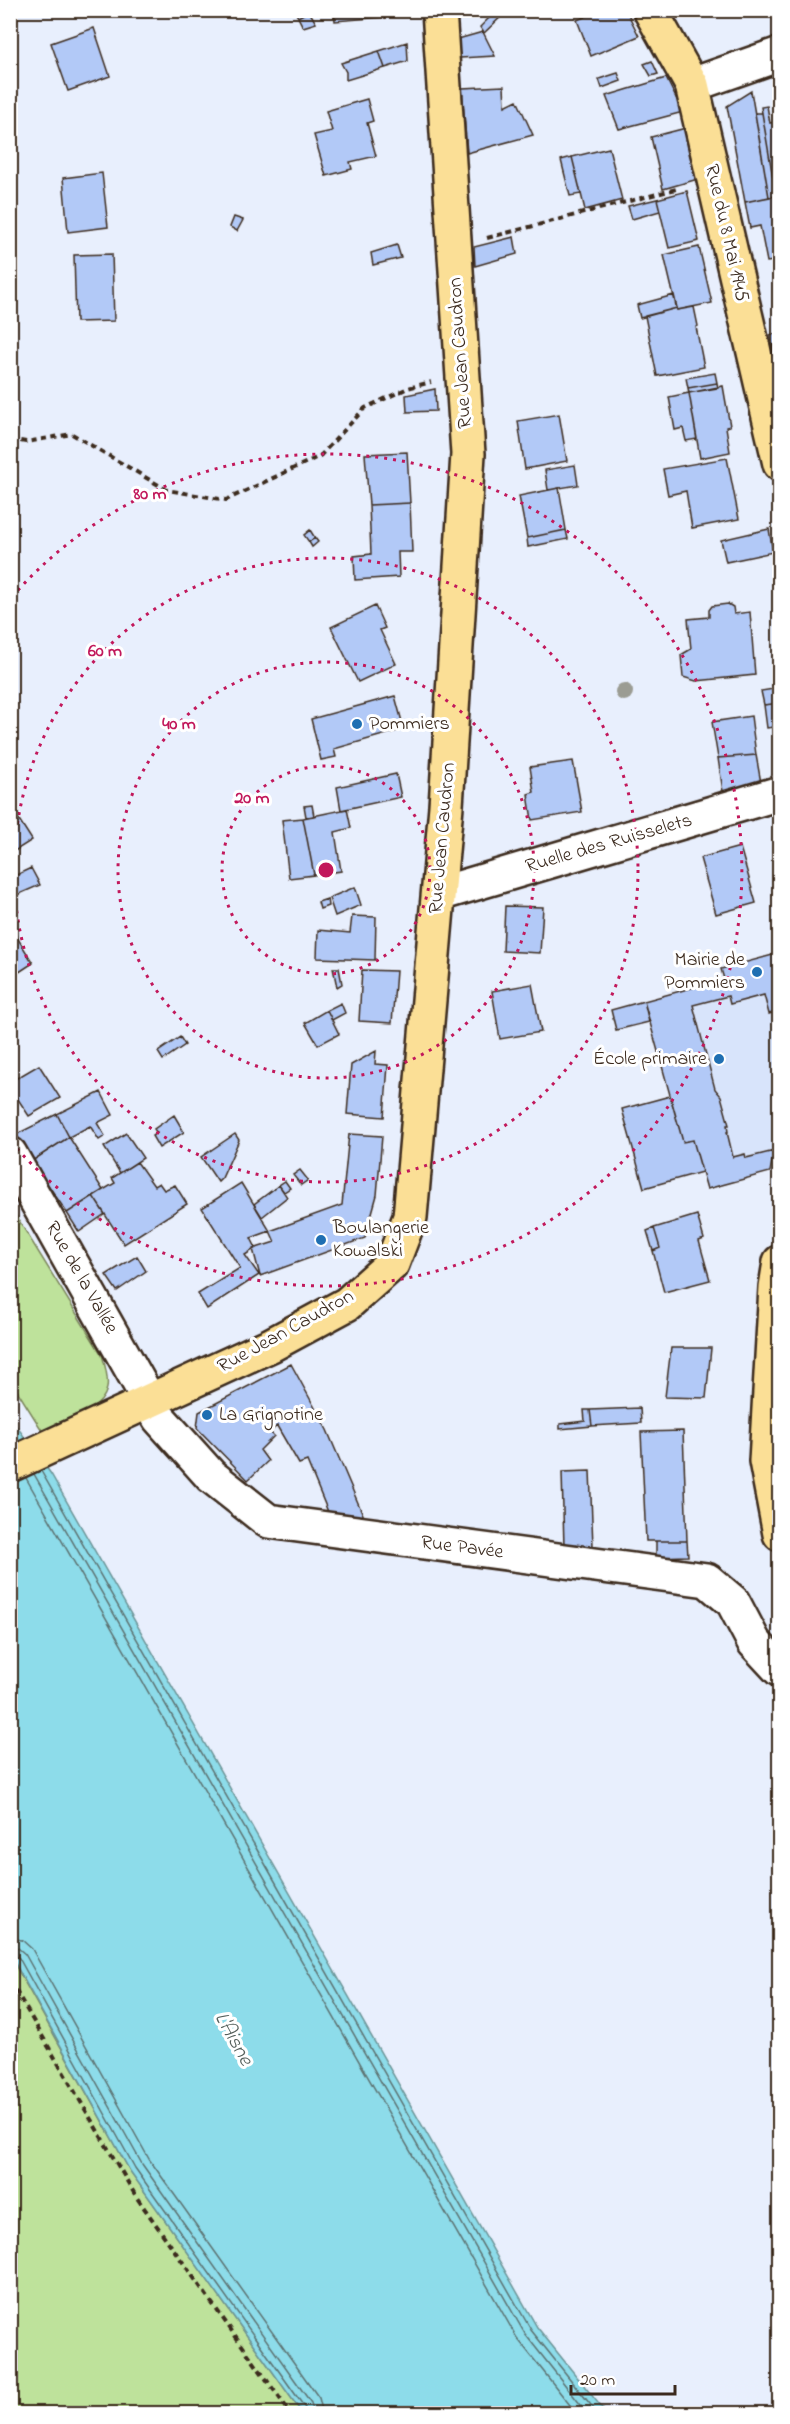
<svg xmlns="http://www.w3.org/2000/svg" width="790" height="2424" viewBox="0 0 790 2424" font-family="'Indie Flower',sans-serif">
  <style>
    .built { fill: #d8e4fb }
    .green { fill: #bee29b; stroke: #7c865c; stroke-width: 1.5 }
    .water { fill: #8ddcea; stroke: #6c9598; stroke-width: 1.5 }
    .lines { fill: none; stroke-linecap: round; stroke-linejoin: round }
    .shore { stroke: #5c7170; stroke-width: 1.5 }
    .building { fill: #b2c9f7; stroke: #3b2a1e; stroke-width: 1.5 }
    .minor-casing { stroke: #3b2a1e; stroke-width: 38 }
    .major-casing { stroke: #3b2a1e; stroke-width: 38 }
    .path { stroke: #3b2a1e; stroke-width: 4; stroke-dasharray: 6 4.5; stroke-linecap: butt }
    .minor { stroke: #fff; stroke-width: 33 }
    .major { stroke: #fbdf96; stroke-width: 33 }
    .tree { fill: #9b9c93 }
    .ring { fill: none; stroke: #c2185b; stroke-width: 3; stroke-dasharray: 3 6 }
    .poi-dot { fill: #1f6fb2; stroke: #fff; stroke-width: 2 }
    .labels { text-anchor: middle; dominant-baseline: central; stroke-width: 6; stroke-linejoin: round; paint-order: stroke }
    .street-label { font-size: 20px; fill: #3b2a1e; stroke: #fff }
    .poi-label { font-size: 20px; fill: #3b2a1e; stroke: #fff; text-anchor: start }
    .water-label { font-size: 21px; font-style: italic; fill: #545f5b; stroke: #fff }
    .centre { fill: #c2185b; stroke: #fff; stroke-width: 3 }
    .ring-label { font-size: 18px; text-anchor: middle; font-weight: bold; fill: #c2185b; stroke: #fff; stroke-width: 6; stroke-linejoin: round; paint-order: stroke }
  </style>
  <rect width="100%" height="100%" fill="#e8effd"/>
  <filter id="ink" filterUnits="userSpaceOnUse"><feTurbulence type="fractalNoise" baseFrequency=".0167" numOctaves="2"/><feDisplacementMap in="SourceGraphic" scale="12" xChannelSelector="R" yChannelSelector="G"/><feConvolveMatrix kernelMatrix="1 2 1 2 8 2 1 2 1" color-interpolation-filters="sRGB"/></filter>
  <g filter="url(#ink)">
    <path class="built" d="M779,953L780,1122L770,1172L707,1189L693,1140L683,1142L644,1001L723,979L721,969Z"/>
    <path class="green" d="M10,1206L102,1355C105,1365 109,1378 107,1388C103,1412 63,1423 43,1432L11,1381Z
      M10,1956L130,2171L302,2413H11Z"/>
    <path class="water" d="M10,1417L51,1474L537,2327L606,2413H302L130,2171L11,1956Z"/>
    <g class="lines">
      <path class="shore" d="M41,1471L531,2330L598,2414
        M34,1474L525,2334L588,2414
        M26,1478L517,2338L577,2414
        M10,1938L22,1940L32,1949L149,2159L319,2398L323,2414
        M10,1947L18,1948L25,1954L142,2164L311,2403L314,2414
        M10,1954L19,1958L135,2168L305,2408L307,2414"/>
    </g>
    <path class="building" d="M294,10H309V11L298,17Z
      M334,10H385L384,17L335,21Z
      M456,10H485V11L456,13Z
      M497,10H508L484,33L480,27Z
      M602,10H626L639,36L591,56L577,20Z
      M309,11L316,23L303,27L298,17Z
      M94,28L110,76L68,91L51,43Z
      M483,32L495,56L460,58L458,39Z
      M407,42L408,61L385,68L379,51Z
      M379,51L385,68L346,80V72L341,63Z
      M652,61L658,74L651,76L644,64Z
      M618,73L621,81L602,88L599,79Z
      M666,78L683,112L619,129L606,96Z
      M504,86L505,106L517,100L533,135L467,153L462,88Z
      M751,91L769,197L745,202L727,106Z
      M367,99L373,121L367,123L376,156L350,162L352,169L326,176L314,135L332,131L326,111Z
      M767,106L770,123L780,121V171L772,172L761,107Z
      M755,113H762L776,196L769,197Z
      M686,128L698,179L663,189L651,137Z
      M609,148L622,200L585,210L572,157Z
      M572,157L581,194L570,196L561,160Z
      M102,173L108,227L68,232L63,178Z
      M687,191L699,241L669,248L657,199Z
      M780,195V260L767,262L760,226L750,228L745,202Z
      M657,199L660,211L632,219L628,206Z
      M234,217L243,220L237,231L230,227Z
      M514,237L517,254L475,266L474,247Z
      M397,245L401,258L373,265L371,253Z
      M699,247L712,303L677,310L664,255Z
      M112,254L114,321L76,322L74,255Z
      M674,295L677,308L640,318L637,305Z
      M694,307L698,326L696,327L704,367L657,376L645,316L677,308V310Z
      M780,332V367L777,368L770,335Z
      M715,373L717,383L688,388L686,378Z
      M717,383L718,388L689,393L688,388Z
      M723,386L730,426L726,427L730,452L700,458L689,393Z
      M435,389L436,411L407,412L406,395Z
      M689,393L697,439L686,441L683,428L675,430L669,397Z
      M559,414L567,461L525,469L518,421Z
      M407,452L410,503L369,505L365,454Z
      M727,458L739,519L692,528L686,491L668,495L663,469Z
      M575,465L578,485L548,490L545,470Z
      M559,488L566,530L527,538L519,496Z
      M410,503L412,552H398L399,577L355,580L354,556L371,554L369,505Z
      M769,529L773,552L726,562L721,540Z
      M310,530L315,538L309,542L304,535Z
      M566,530L568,539L528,547L527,538Z
      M315,538L318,542L312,547L309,542Z
      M728,604L733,607L734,614L750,612L755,675L696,681L683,677L681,655L691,649L688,619L709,617V610L712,606Z
      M375,606L385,628L380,630L396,664L358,682L331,627Z
      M780,688V703L764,705L761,691Z
      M395,696L404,729L334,749L336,757L321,760L311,719Z
      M780,703V726L767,728L764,705Z
      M751,716L756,755L718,758L712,722Z
      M756,755L763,794L725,805L718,758Z
      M573,761L582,812L532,820L528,794L534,792L530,767Z
      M396,774L401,797L341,810L337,787Z
      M312,805L314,816L306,817L304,806Z
      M347,809L351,828L335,832L341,871L314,875L303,818Z
      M16,815L32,840L10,854V817Z
      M303,818L314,875L289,878L282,820Z
      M740,847L756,903L716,914L700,858Z
      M31,868L40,885L10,898V878Z
      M355,887L361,905L335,916L329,898Z
      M327,899L328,906L320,909L318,902Z
      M505,906L543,907L540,953L503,951Z
      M352,916L376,917L375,960L317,958L318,930L350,933Z
      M10,926L33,963L10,978Z
      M780,953V1011L769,1014L764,995L730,1004L728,996L693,1005L715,1089L721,1096L729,1125H727L728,1132H727L733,1157L745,1154L746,1158L774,1151L770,1172L707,1189L693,1140L683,1142L644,1001L724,979L721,969Z
      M333,968H339L342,984L337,987Z
      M362,970L396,971L392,1023L359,1021Z
      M532,984L541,1032L500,1039L492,991Z
      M644,1001L649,1022L616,1030L611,1010Z
      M341,1003L345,1013L332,1020L327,1010Z
      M327,1010L339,1034L318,1045L305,1023Z
      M180,1037L185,1045L163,1060L158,1052Z
      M376,1051L375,1064L388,1065L384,1117L347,1114L351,1065Z
      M39,1065L60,1098L29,1116L10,1087V1082Z
      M101,1092L113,1115L97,1123L105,1136L99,1140L90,1126L69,1137L57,1114Z
      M670,1096L683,1142L693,1140L702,1172L644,1188L622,1109Z
      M57,1114L69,1137L32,1161L15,1135Z
      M174,1115L184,1132L159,1148L152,1136L157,1133L154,1129Z
      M126,1133L143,1158L120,1173L104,1147Z
      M235,1134L239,1140L222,1178L218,1182L201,1157Z
      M349,1134L382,1136L377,1195L365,1238L260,1276L253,1249L275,1242L270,1231L342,1205Z
      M69,1137L103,1190L67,1213L32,1161Z
      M137,1162L154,1186L159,1183L164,1190L175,1185L187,1204L124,1244L93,1196L115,1183L112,1178Z
      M300,1170L308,1180L301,1185L293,1175Z
      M285,1181L290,1188L284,1192L279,1185Z
      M241,1183L270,1231L251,1238L256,1248L245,1255L259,1275L207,1309L198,1294L240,1268L202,1208Z
      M279,1185L287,1197L262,1217L254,1204Z
      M93,1196L105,1214L79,1232L67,1213Z
      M697,1215L704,1239L699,1241L710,1280L664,1292L653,1251L660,1248L654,1228Z
      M654,1228L660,1248L653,1251L647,1231Z
      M137,1256L146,1271L117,1291L106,1275Z
      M671,1348H711L706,1398L665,1397Z
      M291,1364L327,1430L367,1524L331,1519L307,1461L299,1464L277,1426L270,1432L274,1436L260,1450L268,1461L248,1480L197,1428L199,1412Z
      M640,1408L641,1423L592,1426L590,1410Z
      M584,1410H590L592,1426L560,1429V1424L585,1421Z
      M683,1431L687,1541H646L641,1432Z
      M590,1471L593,1546L564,1547L562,1472Z
      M656,1541H687L688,1556L656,1557Z"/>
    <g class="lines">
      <defs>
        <path id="minor" d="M692,85L780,54
          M439,894L780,793
          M10,1154L159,1418L211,1476L268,1521L707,1580L733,1602L754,1642L780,1670"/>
        <path id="major" d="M650,10L692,85L780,464
          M780,1262L776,1287L766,1461L780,1534
          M10,1465L271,1345L347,1304L392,1264L410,1217L446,806L468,454L439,10"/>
      </defs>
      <use href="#minor" class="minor-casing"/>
      <use href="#major" class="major-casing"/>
      <path class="path" d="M487,238L680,188
        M10,439L26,442L72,434L167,490L226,500L320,456L365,408L408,388L431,382
        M10,1981L137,2198L291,2414"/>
      <use href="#minor" class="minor"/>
      <use href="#major" class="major"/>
    </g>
    <circle class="tree" cx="624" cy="692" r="9"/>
  </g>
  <g class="ring">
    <circle cx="326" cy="870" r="104"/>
    <circle cx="326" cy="870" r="208"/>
    <circle cx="326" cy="870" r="312"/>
    <path d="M12 597A416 416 0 1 1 12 1143"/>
  </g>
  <g class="poi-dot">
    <circle cx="357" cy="724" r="6"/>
    <circle cx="757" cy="972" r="6"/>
    <circle cx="719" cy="1059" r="6"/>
    <circle cx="321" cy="1240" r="6"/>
    <circle cx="207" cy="1415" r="6"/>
  </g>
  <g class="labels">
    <g class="street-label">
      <text transform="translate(726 233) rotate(77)">Rue du 8 Mai 1945</text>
      <text transform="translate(461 353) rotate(-94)">Rue Jean Caudron</text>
      <text transform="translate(443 838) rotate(-85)">Rue Jean Caudron</text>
      <text transform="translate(609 844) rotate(-16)">Ruelle des Ruisselets</text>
      <text transform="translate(81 1278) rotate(60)">Rue de la Vallée</text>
      <text transform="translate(286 1332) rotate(-29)">Rue Jean Caudron</text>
      <text transform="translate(462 1548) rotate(7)">Rue Pavée</text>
    </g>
    <g class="poi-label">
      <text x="369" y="724">Pommiers</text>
      <text x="745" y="960" text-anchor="end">Mairie de<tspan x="745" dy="23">Pommiers</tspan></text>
      <text x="707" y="1059" text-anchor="end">École primaire</text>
      <text x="333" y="1228">Boulangerie<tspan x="333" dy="23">Kowalski</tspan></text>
      <text x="219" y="1415">La Grignotine</text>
    </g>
    <g class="water-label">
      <text transform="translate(233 2039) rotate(61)">L'Aisne</text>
    </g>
  </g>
  <circle cx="326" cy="870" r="9" class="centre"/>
  <g class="ring-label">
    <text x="150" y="499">80 m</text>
    <text x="105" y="656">60 m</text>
    <text x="179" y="729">40 m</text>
    <text x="252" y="803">20 m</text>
  </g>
  <rect width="790" height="2424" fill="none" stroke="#fff" stroke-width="36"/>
  <rect x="18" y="18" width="754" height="2388" fill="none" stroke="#3b2a1e" stroke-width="2" filter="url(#ink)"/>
  <path d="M571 2385v9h104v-9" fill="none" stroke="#3b2a1e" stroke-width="3"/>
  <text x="580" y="2385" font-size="18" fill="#3b2a1e" stroke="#ffffff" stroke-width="4.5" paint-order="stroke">20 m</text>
</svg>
